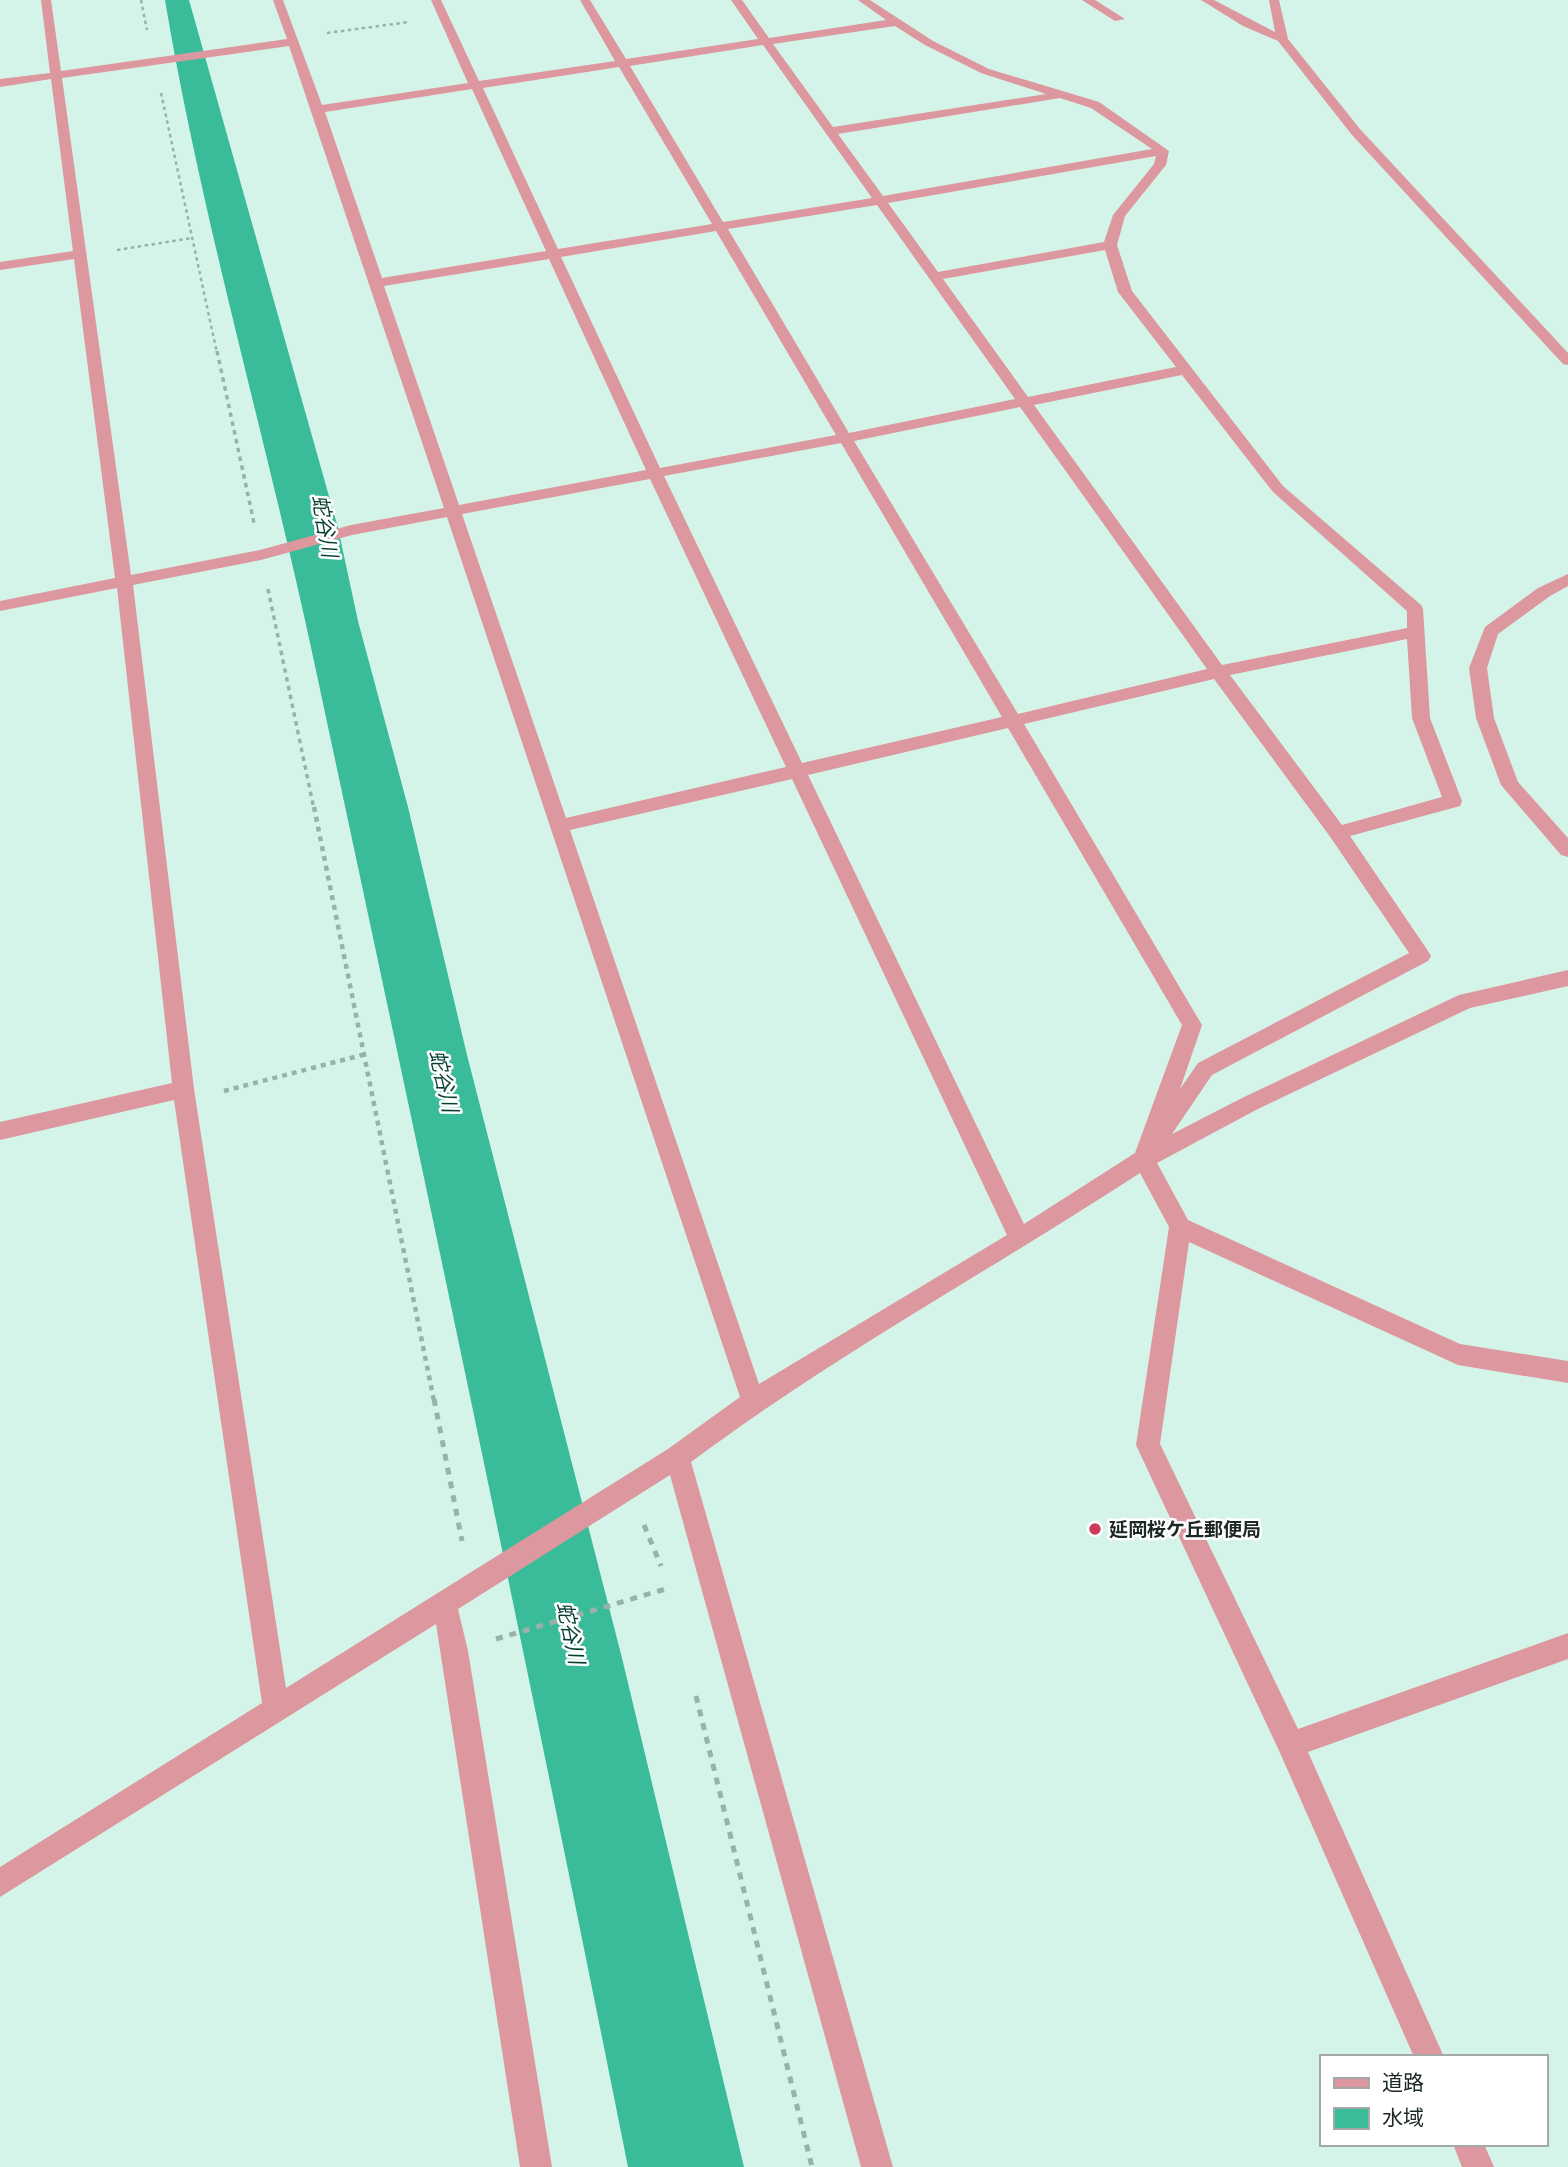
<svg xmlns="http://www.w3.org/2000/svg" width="1568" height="2167" viewBox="0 0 1568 2167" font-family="'PT Sans','Noto Sans JP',sans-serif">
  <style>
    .water { fill: #3abc9b }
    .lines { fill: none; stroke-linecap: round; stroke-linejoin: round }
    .path-far3 { stroke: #99b2a9; stroke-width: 2.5; stroke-dasharray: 3.5 3.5; stroke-linecap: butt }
    .path-far2 { stroke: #99b2a9; stroke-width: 3.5; stroke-dasharray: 4.5 4.5; stroke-linecap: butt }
    .path-far1 { stroke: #99b2a9; stroke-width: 4.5; stroke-dasharray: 5 5; stroke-linecap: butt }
    .path { stroke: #99b2a9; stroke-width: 5; stroke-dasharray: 7 7; stroke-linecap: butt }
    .street { fill: #dc989e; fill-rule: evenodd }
    .poi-dot { fill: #cc3c59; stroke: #fff; stroke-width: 2.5 }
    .labels { text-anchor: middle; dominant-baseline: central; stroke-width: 5; stroke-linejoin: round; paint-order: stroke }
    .poi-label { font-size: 19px; font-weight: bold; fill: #1c2824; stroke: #fff; text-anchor: start }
    .water-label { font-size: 21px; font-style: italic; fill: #053f31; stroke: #fff }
  </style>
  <rect width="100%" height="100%" fill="#d5f4e9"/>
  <path class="water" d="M165,0H189L338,528L358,621L408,807L467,1055L622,1658L744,2167H628C527,1661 420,1156 312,652C265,434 202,220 165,0Z"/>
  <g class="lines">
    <path class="path-far3" d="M141,0L147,30
      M327,33L409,22
      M161,93L217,353
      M117,250L192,238"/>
    <path class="path-far2" d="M217,351L254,523
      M268,589L314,809"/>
    <path class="path-far1" d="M314,807L434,1401
      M224,1091L366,1054"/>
    <path class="path" d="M434,1399L462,1541
      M644,1525L661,1566
      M496,1639L669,1588
      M696,1696L812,2167"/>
    <path class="street" d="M41,0H51L61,71L287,39L273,0H283L322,105L468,83L431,0H441L479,81L615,61L580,0H590L626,59L758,39L731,0H742L769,38L886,20L858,0H870L933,41L989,69L1099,102L1169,151L1166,165L1125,216L1117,245L1132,291L1283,486L1421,605L1423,609L1430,718L1462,801L1460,806L1350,836L1428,951L1431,956L1428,961L1212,1075L1172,1134L1242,1098L1459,995L1568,970V986L1470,1008L1256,1110L1157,1163L1188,1220L1460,1344L1568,1361V1383L1458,1365L1189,1242L1160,1444L1298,1729L1568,1633V1659L1308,1752L1444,2057H1414L1281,1755L1136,1445L1169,1227L1140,1173C991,1270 833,1356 691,1462L893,2167H861L670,1475L458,1609L468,1651L552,2167H520L436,1624L0,1897V1867L262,1703L174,1100L0,1140V1122L172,1083L117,588L0,611V601L115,578L74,259L0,270V262L73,251L51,79L0,87V79L50,73ZM895,26L925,45L981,73L1046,94L833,127L773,44ZM763,45L872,198L723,222L630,66ZM289,46L444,508L351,525L260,550L131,575L62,78ZM619,67L712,224L558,249L483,88ZM472,89L546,251L382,278L325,112ZM1060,98L1091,108L1152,149L883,196L838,134ZM1156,156L1154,164L1113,215L1104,242L938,272L888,203ZM877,205L1015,399L849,433L728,229ZM716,231L836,435L660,468L561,257ZM1105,250L1118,292L1176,367L1028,397L943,279ZM549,259L646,470L459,505L384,286ZM1182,375L1273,492L1407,611V628L1222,665L1034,405ZM1020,407L1207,669L1018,714L854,441ZM841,443L1002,717L802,763L664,476ZM650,479L786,767L566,818L462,514ZM447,517L740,1397L668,1449L286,1688L194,1089L133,585L261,560L352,535ZM1407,639L1412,718L1442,797L1342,825L1230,675ZM1214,679L1331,838L1409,953L1198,1063L1180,1089L1202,1025L1024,724ZM1008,728L1182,1025L1135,1153L1024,1224L808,775ZM792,779L1007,1235L759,1384L570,830Z
      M1082,0H1095L1125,19L1115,21Z
      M1201,0H1214L1275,32L1269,0H1279L1288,39L1360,129L1568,353V365L1563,364L1352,135L1278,41L1243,26Z
      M1568,574V586L1550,596L1498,634L1487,668L1494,718L1518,782L1568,838V857L1561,855L1501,785L1476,718L1469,668L1485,627L1538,588Z
      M1453,2144H1484L1494,2167H1462Z"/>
  </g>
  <circle class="poi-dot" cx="1095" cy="1529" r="7"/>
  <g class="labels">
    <g class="poi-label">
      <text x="1109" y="1529">延岡桜ケ丘郵便局</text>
    </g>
    <g class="water-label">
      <text transform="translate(325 526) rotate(80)">蛇谷川</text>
      <text transform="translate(444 1081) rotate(77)">蛇谷川</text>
      <text transform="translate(571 1633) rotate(78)">蛇谷川</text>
    </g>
  </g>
  <rect x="1320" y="2055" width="228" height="91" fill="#ffffff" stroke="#a4a9a7" stroke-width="2"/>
  <rect x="1334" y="2078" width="35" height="10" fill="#dc989e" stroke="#a4a9a7" stroke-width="2"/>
  <text x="1382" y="2090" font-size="21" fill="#1c2824">道路</text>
  <rect x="1334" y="2108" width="35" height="21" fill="#3abc9b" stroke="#a4a9a7" stroke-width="2"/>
  <text x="1382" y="2125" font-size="21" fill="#1c2824">水域</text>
</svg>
